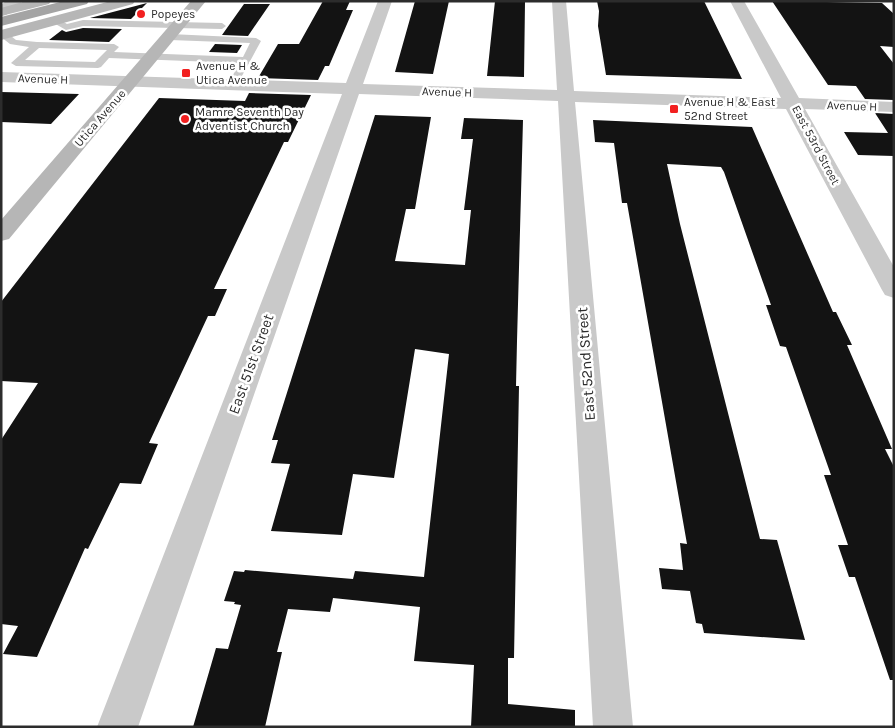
<svg xmlns="http://www.w3.org/2000/svg" width="895" height="728" viewBox="0 0 895 728" font-family="Karla,sans-serif">
  <style>
    .building { fill: #131313 }
    .lines { fill: none; stroke-linecap: round; stroke-linejoin: round }
    .lane { fill: #c9c9c9; fill-rule: evenodd }
    .street { fill: #c9c9c9; fill-rule: evenodd }
    .secondary { fill: #b6b6b6; fill-rule: evenodd }
    .primary { fill: #a4a4a4; fill-rule: evenodd }
    .poi-dot { fill: #f22020; stroke: #fff; stroke-width: 2 }
    .labels { text-anchor: middle; dominant-baseline: central; stroke-width: 5; stroke-linejoin: round; paint-order: stroke }
    .far-poi-label { font-size: 12px; fill: #2c2c2c; stroke: #fff; text-anchor: start }
    .far-street-label { font-size: 12px; fill: #2c2c2c; stroke: #fff }
    .street-label { font-size: 15px; fill: #2c2c2c; stroke: #fff }
  </style>
  <rect width="100%" height="100%" fill="#fff"/>
  <path class="building" d="M323,1H350L346,10H353L329,66H325L318,80L258,78L278,44H299Z
    M415,1H449L433,74L395,72Z
    M495,1L525,2L524,77L487,76Z
    M597,1H704L742,79L606,75L598,26L599,11Z
    M772,1L882,3L894,14V47L880,46L894,64V100L865,99L856,86L828,85Z
    M147,3L131,19L90,18Z
    M244,4H270L248,36L222,35Z
    M83,28L122,29L109,42L49,40L62,30L66,32Z
    M215,44L242,45L237,53L209,52Z
    M1,92L79,94L51,124L1,122Z
    M249,93L311,95L288,142H284L214,289H227L215,316H208L149,443L158,444L141,484L120,483L88,549L85,548L37,657L3,654L18,626L1,624V440L38,383L1,381V302L159,98L245,101Z
    M875,113L894,114V156L858,155L844,132L888,133Z
    M375,115L431,117L415,209H406L395,261L465,265L471,210H464L473,139H461L464,118L523,120L517,341L516,386H519L514,658H508V704L575,710V727H471L474,665L414,661L420,607L333,598L330,612L288,609L277,652H282L265,727H193L216,648L228,649L241,605L234,604L235,602L224,601L234,571L244,572L245,570L353,579L355,571L424,577L449,354L415,349L394,478L353,474L342,535L271,531L290,464L271,463L278,440H272Z
    M593,120L752,127L833,312H836L852,345H847L892,449H885L894,467V680H890L855,577H849L838,545H848L824,475H831L786,347L780,346L766,305H771L724,172L721,167L667,164L680,224L760,539L777,540L805,640L704,633L702,624L696,623L690,591L662,589L659,568L683,570L680,543L687,544L627,203H622L614,143L595,142Z"/>
  <g class="lines">
    <path class="lane" d="M55,17L67,24L83,20L222,23L226,26L222,29L83,26L66,30L52,22L51,20Z
      M1,32H6L16,40L37,42L114,44L119,47L114,52L243,57L250,43L170,40L165,37L170,34L256,38L261,41L237,85L232,88L227,85L240,63L109,58L101,67L98,68L16,66L11,63L29,47L10,44L1,37ZM39,48L107,50L95,62L25,60Z"/>
    <path class="street" d="M6,1H23L6,15L1,16V5Z
      M378,1H392L363,84L557,90L552,1H566L574,91L781,98L730,1H744L799,98L894,102V112L805,109L894,267V298L885,295L882,290L786,109L575,102L633,727H593L558,101L359,94L138,727H97L342,94L1,82V72L346,83Z"/>
    <path class="secondary" d="M26,1H51L49,4L1,16V8Z
      M111,1H135L133,4L1,40V30Z
      M191,1H206L9,239L1,241V220Z"/>
    <path class="primary" d="M64,1H89L87,4L1,26V17Z"/>
  </g>
  <g class="poi-dot">
    <circle cx="141" cy="14" r="5"/>
    <rect x="181" y="68" width="10" height="10" rx="2.5"/>
    <rect x="669" y="104" width="10" height="10" rx="2.5"/>
    <circle cx="185" cy="119" r="5"/>
  </g>
  <g class="labels">
    <g class="far-poi-label">
      <text x="151" y="14">Popeyes</text>
      <text x="196" y="66">Avenue H &amp;<tspan x="196" dy="14">Utica Avenue</tspan></text>
      <text x="684" y="102">Avenue H &amp; East<tspan x="684" dy="14">52nd Street</tspan></text>
      <text x="195" y="112">Mamre Seventh Day<tspan x="195" dy="14">Adventist Church</tspan></text>
    </g>
    <g class="far-street-label">
      <text transform="translate(43 79) rotate(2)">Avenue H</text>
      <text transform="translate(447 92) rotate(2)">Avenue H</text>
      <text transform="translate(852 106) rotate(2)">Avenue H</text>
      <text transform="translate(100 118) rotate(-49)">Utica Avenue</text>
      <text transform="translate(816 145) rotate(62)">East 53rd Street</text>
    </g>
    <g class="street-label">
      <text transform="translate(251 364) rotate(-70)">East 51st Street</text>
      <text transform="translate(586 364) rotate(-94)">East 52nd Street</text>
    </g>
  </g>
  <rect width="895" height="728" fill="none" stroke="#2c2c2c" stroke-width="5"/>
</svg>
